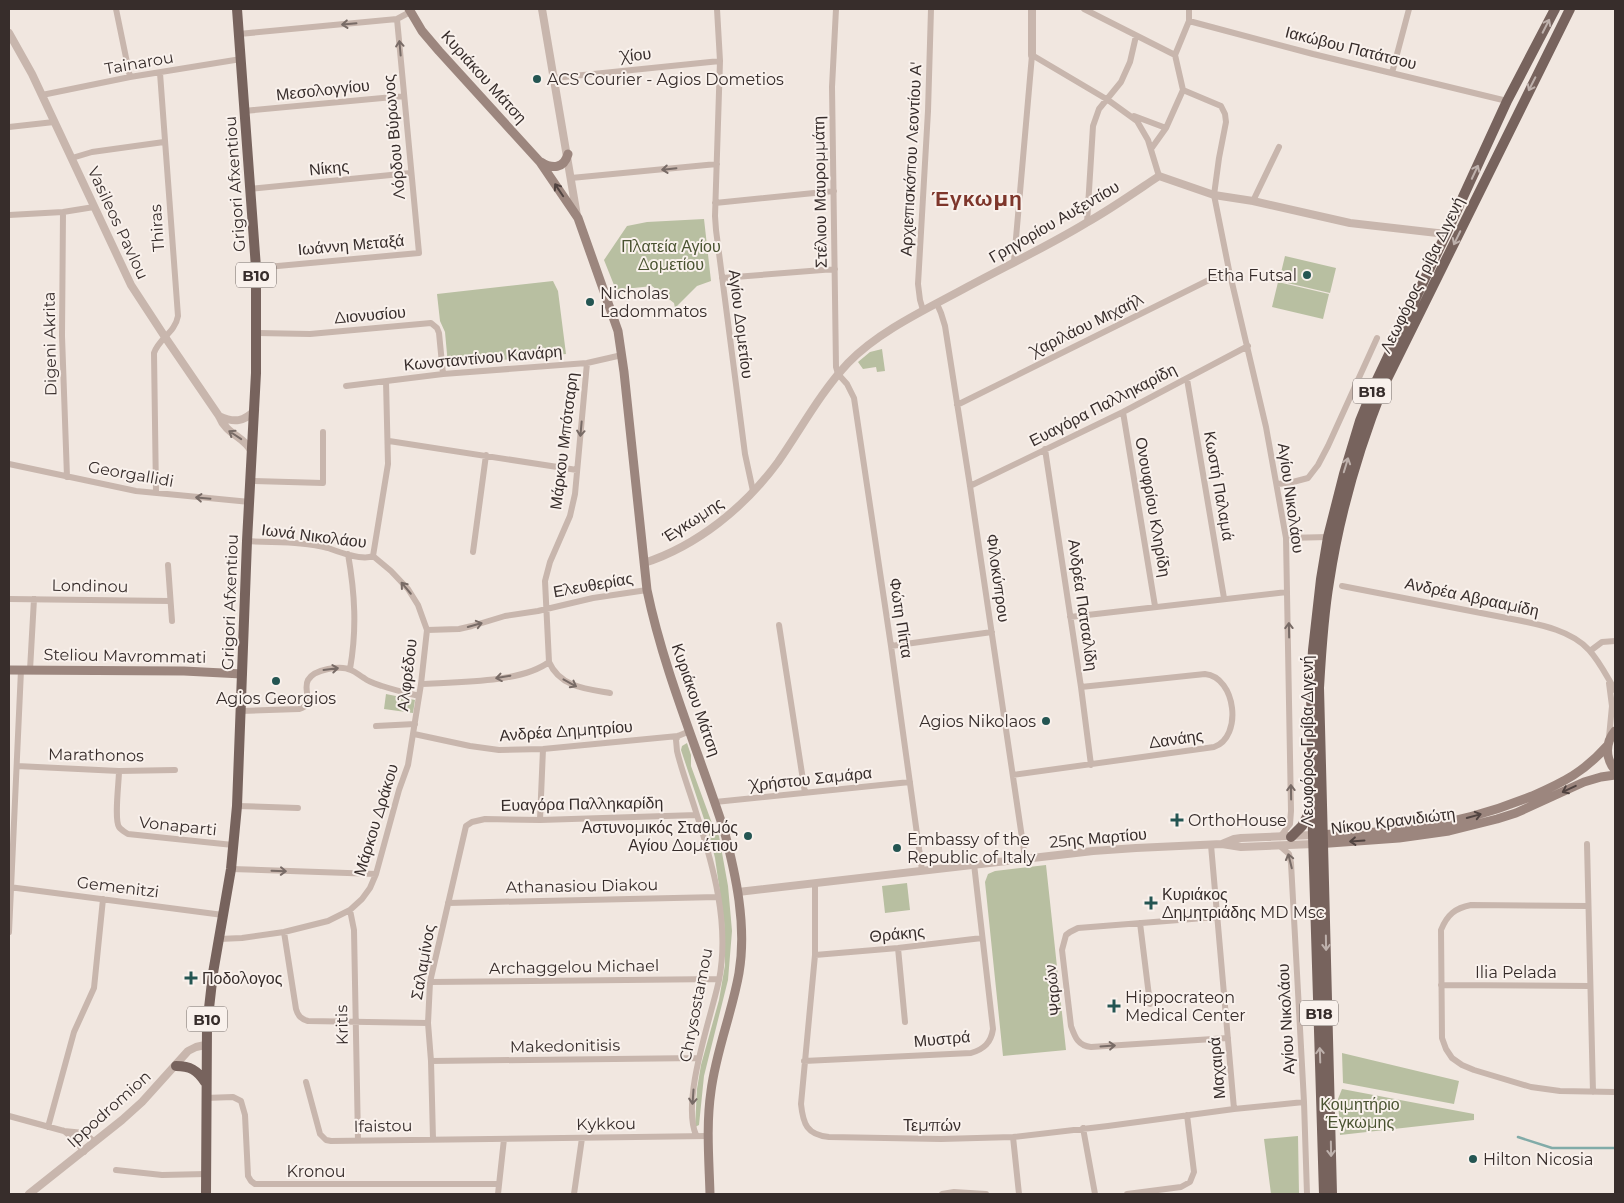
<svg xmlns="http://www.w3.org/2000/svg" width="1624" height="1203" viewBox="0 0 1624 1203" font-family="Montserrat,sans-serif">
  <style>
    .green { fill: #b8bfa1 }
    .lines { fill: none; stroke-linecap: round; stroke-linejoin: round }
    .stream { stroke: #81aba8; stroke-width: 2.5 }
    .minor { stroke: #c8b6ad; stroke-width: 6 }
    .tertiary { stroke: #c8b6ad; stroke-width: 8 }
    .secondary { stroke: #9c867e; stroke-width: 9 }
    .primary { stroke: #77635d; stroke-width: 10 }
    .oneway { stroke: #786b66 }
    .oneway2 { stroke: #beb1ac }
    .oneway3 { stroke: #504340 }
    .poi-dot { fill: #245552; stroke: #f9f1ec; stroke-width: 2 }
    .labels { text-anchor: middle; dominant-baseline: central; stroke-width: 4; stroke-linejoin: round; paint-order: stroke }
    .shield { fill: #f9f1ec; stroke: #716865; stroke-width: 1 }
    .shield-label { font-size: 15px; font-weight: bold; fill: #372d2b }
    .street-label { font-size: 16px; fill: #372d2b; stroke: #f9f1ec }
    .poi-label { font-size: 16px; fill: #372d2b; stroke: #f9f1ec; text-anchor: start }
    .park-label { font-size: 16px; fill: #4a5331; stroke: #f9f1ec }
    .district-label { font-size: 21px; font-weight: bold; letter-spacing: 1px; fill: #7e362b; stroke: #f9f1ec }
  </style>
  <rect width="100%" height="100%" fill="#f1e7e0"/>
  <path class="green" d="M704,219L711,281L697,286L675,308L674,303L652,286L616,290L604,260L627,226L647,222Z
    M1285,256L1336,268L1330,293L1279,281Z
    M553,281L558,291L566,354L448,365L445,332L440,321L437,294Z
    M1278,282L1329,294L1323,319L1272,307Z
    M882,349L885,371L877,372L876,367L863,369L858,362L870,352Z
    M386,694L415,700L413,713L384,709Z
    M687,743L691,755V766L695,777L713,826L719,836L728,886L732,931L728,980L704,1076L699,1125L695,1127L697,1089L701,1065L719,1000L725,965V941L724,921L715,858L709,834L681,750L682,746Z
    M1046,865L1066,1050L1003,1056L985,882L988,874L995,871Z
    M907,883L910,910L885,913L882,886Z
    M1342,1053L1459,1081L1454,1104L1343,1083Z
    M1342,1089L1474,1114V1120L1340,1135L1338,1099Z
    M1298,1136L1299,1194H1271L1264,1139Z"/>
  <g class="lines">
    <path class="stream" d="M1518,1137L1552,1148H1615"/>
    <path class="minor" d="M116,9L130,77
      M717,9L720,61L715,216L716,230L745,454L753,491
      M836,9L832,87L836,367L838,374L847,384L854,398L891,646L922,870
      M1084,9L1175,55
      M1189,21L1313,54L1507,101
      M239,34L397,19L410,12
      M1392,73L1409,9
      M554,78L720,61
      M1183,90L1221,106L1225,114L1226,122L1219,158L1214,195L1229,270L1266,427L1286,538L1291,811L1290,824L1280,837
      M42,95L130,77L241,59
      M244,111L404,96
      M1134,116L1166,128
      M9,127L54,122
      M1151,149L1166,128L1183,90L1175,55L1189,21V9
      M72,158L92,152L164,142
      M571,178L717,164
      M250,189L411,173
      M1253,201L1279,147
      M715,203L834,191
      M63,212L62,336L67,477
      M9,215L63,212L94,207
      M1087,223L1093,126L1099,109L1121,82L1130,62L1136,36
      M1014,261L1032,55L1108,100L1137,121L1148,140L1159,176
      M256,268L419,253L397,19
      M722,278L835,269
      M937,304L941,313L945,326L970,486L1025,858
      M923,310L920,300L918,284L928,111L931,9
      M257,333L310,334L431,323L437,328L439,333L443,374
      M587,363L575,494L570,516L550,562L545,581L549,662C560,687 586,689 610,693
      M1187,379L1224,598
      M346,386L443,374L587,363L622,355
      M957,405L1229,270
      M1123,412L1155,606
      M389,441L577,470
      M1045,449L1081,687L1091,765
      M9,464L136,491L250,502
      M251,481L323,483V432
      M1277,484L1289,483L1308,478L1318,465L1328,446L1377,338
      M970,486L1123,412L1248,346
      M156,493L154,353C159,338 175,333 178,316L160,73
      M1286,538L1328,537
      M247,541C273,543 302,541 328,548C339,552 362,561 373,556
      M473,552L486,455
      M348,554C355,594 357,629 350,669
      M373,556L388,464L386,381
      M168,565L172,621
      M1342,586L1517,620C1542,625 1572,631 1589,650C1600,662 1607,677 1615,690
      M9,599L170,601
      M1070,617L1287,592
      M779,625L805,793
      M427,630L459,629L472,626L505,616L538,611L593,598L647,590
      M891,646L992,632
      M1590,651L1602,642L1615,641
      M30,670L34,599
      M1609,683L1612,706L1609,737
      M421,684C456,682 521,683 549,662
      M241,711L299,709C316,704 302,691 308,680C314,669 341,665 351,670C356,672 360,676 364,678C369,682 376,684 382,686C394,690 407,693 419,696
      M376,726L415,724
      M414,734L470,746L499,750L543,749L678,736L690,731
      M678,736L676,740L677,751C682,772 690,792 696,812C713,865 730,924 719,980C711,1018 681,1100 696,1135
      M17,766L119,771L175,770
      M119,771C119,782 114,819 119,827C121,830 125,832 128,834L233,845
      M1013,775L1214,747C1243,737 1236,677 1205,674L1081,687
      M715,802L910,782
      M237,806L298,808
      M540,820L543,749
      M1587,844L1593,1092
      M1211,845L1234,1109
      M1280,846L1289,854L1291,863L1304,1102L1307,1194
      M231,869L376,874
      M815,883V955L801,1104C803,1124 807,1135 829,1137L941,1139L1013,1137L1108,1126L1234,1109L1304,1102
      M9,887L223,915
      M448,903L718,897
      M1588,906L1471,905C1455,908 1447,915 1441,930L1442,1038L1446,1049L1452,1058L1462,1065L1474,1070L1531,1087L1560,1091L1615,1092
      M350,910L354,930L358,1140
      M1217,917L1078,928L1070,932L1066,935L1062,950L1071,1026C1075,1037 1078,1046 1091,1047L1228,1038
      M1140,923L1150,1004
      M9,932L21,670
      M284,932L296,1009C298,1016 301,1019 308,1021L428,1023
      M219,939L242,938L284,932L328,921L350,910L362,899L370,888L376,874L399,790L408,765L421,684L427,630L418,605L408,589L391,571L373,556
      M898,948L905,1022
      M815,955L898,948L982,938
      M430,982L719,979
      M1441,985L1590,986
      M431,1061L699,1058
      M804,1061L971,1053C984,1049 991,1043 993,1029L974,864
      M306,1082L320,1134L326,1140L331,1141L708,1136
      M205,1098L233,1097L241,1101L245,1115L248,1176L251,1181L255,1184H499
      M9,1116L64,1131L84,1133L95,1142
      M48,1127L74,1032L94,988L103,899
      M1083,1128L1095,1194
      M64,1131L74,1139L84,1152
      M1013,1137L1019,1194
      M433,1139L431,1061L428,1023L430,982L466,826L472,822L485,819L540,820L697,815
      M116,1170L162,1175L206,1174
      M498,1194L504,1139
      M574,1194L582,1138
      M942,1194L954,1192L986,1194
      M1127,1194L1181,1187L1190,1182L1194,1172L1187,1115"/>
    <path class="tertiary" d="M542,9L577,216
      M1032,9V55
      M9,33L32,74L131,285L165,337L219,416C227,436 243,435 252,452
      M219,416C234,423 244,422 255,410
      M644,563C697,546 745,507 778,462C801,429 820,393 848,363C880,330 929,308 969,286C1008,265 1048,246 1086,223C1111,209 1135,192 1159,176L1214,195L1253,201L1350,223L1446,234
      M1222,844L1234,839L1241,838L1313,835
      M738,892L1093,851L1136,848L1222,844L1241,847L1314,844
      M29,1194L122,1120L142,1102L188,1051L196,1047L205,1045"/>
    <path class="secondary" d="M409,9L422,31L439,51L540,162L578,218L618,331L624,372L647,590C664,672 698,750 724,830C736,875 747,926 739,973C732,1013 716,1051 711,1091C706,1125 709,1160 710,1194
      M541,162C552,169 564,169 568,154
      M9,670L184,671L242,674
      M1615,731C1605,743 1605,758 1615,770
      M1316,835C1348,833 1380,833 1411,829C1453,823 1493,812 1532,796C1564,782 1584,772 1607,746
      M1316,844L1399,838L1449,831L1497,819L1516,813L1584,782L1601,777L1615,775"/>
    <path class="primary" d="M1291,837L1302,826L1312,808
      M176,1066C190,1066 197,1070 205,1082
      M206,1194L207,1026L213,973L231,869L237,806L247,541L256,373V268L237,9
      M1324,1194L1313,835L1311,688L1313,650L1321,579L1328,537L1344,474L1360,421L1375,384L1446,234L1507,101L1555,9
      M1332,1194L1319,688C1321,653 1323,617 1329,582C1339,515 1358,450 1383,387L1570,9"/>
  </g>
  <defs><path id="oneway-shaft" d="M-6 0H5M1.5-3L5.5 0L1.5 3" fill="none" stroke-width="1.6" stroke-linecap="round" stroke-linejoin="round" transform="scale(1.25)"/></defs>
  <g class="oneway">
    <use href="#oneway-shaft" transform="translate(349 24) rotate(175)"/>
    <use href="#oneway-shaft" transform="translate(400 48) rotate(-95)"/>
    <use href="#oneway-shaft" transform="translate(669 169) rotate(174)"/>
    <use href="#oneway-shaft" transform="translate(581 429) rotate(95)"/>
    <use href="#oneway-shaft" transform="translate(235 435) rotate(-146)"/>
    <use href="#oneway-shaft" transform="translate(203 498) rotate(-175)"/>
    <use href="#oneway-shaft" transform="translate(406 588) rotate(-130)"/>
    <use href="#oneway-shaft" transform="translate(475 625) rotate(-16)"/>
    <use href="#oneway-shaft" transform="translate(1289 630) rotate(-91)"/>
    <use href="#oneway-shaft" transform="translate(331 669) rotate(-7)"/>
    <use href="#oneway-shaft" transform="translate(503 677) rotate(170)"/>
    <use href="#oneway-shaft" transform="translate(570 683) rotate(29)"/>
    <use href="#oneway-shaft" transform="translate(1291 792) rotate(-91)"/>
    <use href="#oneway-shaft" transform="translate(1290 861) rotate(-104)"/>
    <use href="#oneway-shaft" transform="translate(279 871) rotate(2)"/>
    <use href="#oneway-shaft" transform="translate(1108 1046) rotate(-4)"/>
    <use href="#oneway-shaft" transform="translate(693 1097) rotate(94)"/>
  </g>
  <g class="oneway2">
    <use href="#oneway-shaft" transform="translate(1546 26) rotate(-63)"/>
    <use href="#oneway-shaft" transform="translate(1532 84) rotate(117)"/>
    <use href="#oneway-shaft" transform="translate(1475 172) rotate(-65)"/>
    <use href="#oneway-shaft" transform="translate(1457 238) rotate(116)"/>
    <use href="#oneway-shaft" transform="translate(1346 465) rotate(-73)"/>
    <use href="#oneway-shaft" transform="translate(1326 943) rotate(89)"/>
    <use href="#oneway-shaft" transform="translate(1320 1055) rotate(-92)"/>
    <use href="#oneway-shaft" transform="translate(1331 1149) rotate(89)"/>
  </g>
  <g class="oneway3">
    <use href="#oneway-shaft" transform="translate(559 190) rotate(-124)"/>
    <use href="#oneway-shaft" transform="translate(1569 789) rotate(155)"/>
    <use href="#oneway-shaft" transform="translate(1474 816) rotate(-15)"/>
    <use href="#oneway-shaft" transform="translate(1357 841) rotate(176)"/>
  </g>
  <g class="poi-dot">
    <circle cx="537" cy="79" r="5"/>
    <circle cx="1307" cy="275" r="5"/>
    <circle cx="590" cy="302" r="5"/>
    <circle cx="276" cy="681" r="5"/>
    <circle cx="1046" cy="721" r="5"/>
    <path d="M1174.5 812.5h5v5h5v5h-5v5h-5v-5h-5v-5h5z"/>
    <circle cx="748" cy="836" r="5"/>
    <circle cx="897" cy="848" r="5"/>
    <path d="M1148.5 895.5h5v5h5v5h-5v5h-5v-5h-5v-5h5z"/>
    <path d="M188.5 970.5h5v5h5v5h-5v5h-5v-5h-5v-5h5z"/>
    <path d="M1111.5 998.5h5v5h5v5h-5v5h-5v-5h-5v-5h5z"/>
    <circle cx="1473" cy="1159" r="5"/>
  </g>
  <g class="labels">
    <g class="shield">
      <rect x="236" y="262.5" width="40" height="25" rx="4"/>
      <rect x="1353" y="378.5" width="38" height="25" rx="4"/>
      <rect x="1300" y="1000.5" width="38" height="25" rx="4"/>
      <rect x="187" y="1006.5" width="40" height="25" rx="4"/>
    </g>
    <g class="shield-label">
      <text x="256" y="275">B10</text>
      <text x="1372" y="391">B18</text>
      <text x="1319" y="1013">B18</text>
      <text x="207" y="1019">B10</text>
    </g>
    <g class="street-label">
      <text transform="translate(1351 48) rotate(14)">Ιακώβου Πατάτσου</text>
      <text transform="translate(636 55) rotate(-6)">Χίου</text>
      <text transform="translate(139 63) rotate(-10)">Tainarou</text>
      <text transform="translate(484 77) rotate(48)">Κυριάκου Μάτση</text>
      <text transform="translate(323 90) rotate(-6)">Μεσολογγίου</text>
      <text transform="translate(394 137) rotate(-95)">Λόρδου Βύρωνος</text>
      <text transform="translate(911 159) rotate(-87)">Αρχιεπισκόπου Λεοντίου Α'</text>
      <text transform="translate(329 168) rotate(-6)">Νίκης</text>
      <text transform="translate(235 184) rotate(-94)">Grigori Afxentiou</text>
      <text transform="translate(820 192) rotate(-91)">Στέλιου Μαυρομμάτη</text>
      <text transform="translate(1054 222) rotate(-30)">Γρηγορίου Αυξεντίου</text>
      <text transform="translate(118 223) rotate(65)">Vasileos Pavlou</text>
      <text transform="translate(157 228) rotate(-94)">Thiras</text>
      <text transform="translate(351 245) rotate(-5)">Ιωάννη Μεταξά</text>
      <text transform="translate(1422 275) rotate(-64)">Λεωφόρος Γρίβα Διγενή</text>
      <text transform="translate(370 315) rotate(-5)">Διονυσίου</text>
      <text transform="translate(741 324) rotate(83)">Αγίου Δομετίου</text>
      <text transform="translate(1087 325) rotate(-26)">Χαριλάου Μιχαήλ</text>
      <text transform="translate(50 344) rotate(-91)">Digeni Akrita</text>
      <text transform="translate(483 358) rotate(-5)">Κωνσταντίνου Κανάρη</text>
      <text transform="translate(1103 405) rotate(-27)">Ευαγόρα Παλληκαρίδη</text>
      <text transform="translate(564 441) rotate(-83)">Μάρκου Μπότσαρη</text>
      <text transform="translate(131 474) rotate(10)">Georgallidi</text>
      <text transform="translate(1219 486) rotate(80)">Κωστή Παλαμά</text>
      <text transform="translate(1291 498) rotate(82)">Αγίου Νικολάου</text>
      <text transform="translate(1153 507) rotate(80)">Ονουφρίου Κληρίδη</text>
      <text transform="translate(693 520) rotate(-33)">Έγκωμης</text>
      <text transform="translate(314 536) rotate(7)">Ιωνά Νικολάου</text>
      <text transform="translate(998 578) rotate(82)">Φιλοκύπρου</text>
      <text transform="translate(593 585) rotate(-10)">Ελευθερίας</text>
      <text transform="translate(90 586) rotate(1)">Londinou</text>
      <text transform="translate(1472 597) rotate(12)">Ανδρέα Αβρααμίδη</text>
      <text transform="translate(230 602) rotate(-88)">Grigori Afxentiou</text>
      <text transform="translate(1083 605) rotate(82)">Ανδρέα Πατσαλίδη</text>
      <text transform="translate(901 618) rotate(81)">Φώτη Πίττα</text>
      <text transform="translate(125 656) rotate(1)">Steliou Mavrommati</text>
      <text transform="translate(407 675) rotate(-83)">Αλφρέδου</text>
      <text transform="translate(696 700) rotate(71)">Κυριάκου Μάτση</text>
      <text transform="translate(566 731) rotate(-4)">Ανδρέα Δημητρίου</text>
      <text transform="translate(1176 739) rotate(-8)">Δανάης</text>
      <text transform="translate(1307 741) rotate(-90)">Λεωφόρος Γρίβα Διγενή</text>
      <text transform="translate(96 755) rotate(1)">Marathonos</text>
      <text transform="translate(811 779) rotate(-6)">Χρήστου Σαμάρα</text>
      <text transform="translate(582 804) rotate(-1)">Ευαγόρα Παλληκαρίδη</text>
      <text transform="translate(376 820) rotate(-73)">Μάρκου Δράκου</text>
      <text transform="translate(1393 821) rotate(-7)">Νίκου Κρανιδιώτη</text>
      <text transform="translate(178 826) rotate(6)">Vonaparti</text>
      <text transform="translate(1098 838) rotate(-5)">25ης Μαρτίου</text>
      <text transform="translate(582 886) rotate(-1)">Athanasiou Diakou</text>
      <text transform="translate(118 887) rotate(7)">Gemenitzi</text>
      <text transform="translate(897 934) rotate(-6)">Θράκης</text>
      <text transform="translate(423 962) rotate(-80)">Σαλαμίνος</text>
      <text transform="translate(574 967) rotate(-1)">Archaggelou Michael</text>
      <text x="1516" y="972">Ilia Pelada</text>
      <text transform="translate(1053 990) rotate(-97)">Ψαρών</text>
      <text transform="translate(696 1005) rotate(-79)">Chrysostamou</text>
      <text transform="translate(1286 1019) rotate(-93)">Αγίου Νικολάου</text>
      <text transform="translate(342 1025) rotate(-91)">Kritis</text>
      <text transform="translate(942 1039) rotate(-5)">Μυστρά</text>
      <text transform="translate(565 1046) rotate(-1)">Makedonitisis</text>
      <text transform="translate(1217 1068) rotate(-95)">Μαχαιρά</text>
      <text transform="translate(109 1109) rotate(-42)">Ippodromion</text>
      <text transform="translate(606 1124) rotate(-1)">Kykkou</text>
      <text x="932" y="1125">Τεμπών</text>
      <text transform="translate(383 1126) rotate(-1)">Ifaistou</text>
      <text x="316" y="1171">Kronou</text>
    </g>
    <g class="poi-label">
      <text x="547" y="79">ACS Courier - Agios Dometios</text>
      <text x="1297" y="275" text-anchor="end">Etha Futsal</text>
      <text x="600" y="293">Nicholas<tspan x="600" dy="18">Ladommatos</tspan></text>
      <text x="276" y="698" text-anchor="middle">Agios Georgios</text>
      <text x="1036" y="721" text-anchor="end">Agios Nikolaos</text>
      <text x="1188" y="820">OrthoHouse</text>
      <text x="738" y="827" text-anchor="end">Αστυνομικός Σταθμός<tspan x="738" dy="18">Αγίου Δομέτιου</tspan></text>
      <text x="907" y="839">Embassy of the<tspan x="907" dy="18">Republic of Italy</tspan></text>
      <text x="1162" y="894">Κυριάκος<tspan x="1162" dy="18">Δημητριάδης MD Msc</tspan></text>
      <text x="202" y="978">Ποδολογος</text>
      <text x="1125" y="997">Hippocrateon<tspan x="1125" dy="18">Medical Center</tspan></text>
      <text x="1483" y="1159">Hilton Nicosia</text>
    </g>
    <g class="park-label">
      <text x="671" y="246">Πλατεία Αγίου<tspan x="671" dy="18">Δομετίου</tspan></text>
      <text x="1360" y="1104">Κοιμητήριο<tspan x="1360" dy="18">Έγκωμης</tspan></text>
    </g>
    <g class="district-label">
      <text x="977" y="198">Έγκωμη</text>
    </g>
  </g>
  <rect width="1624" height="1203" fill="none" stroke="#372d2b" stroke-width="20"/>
</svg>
